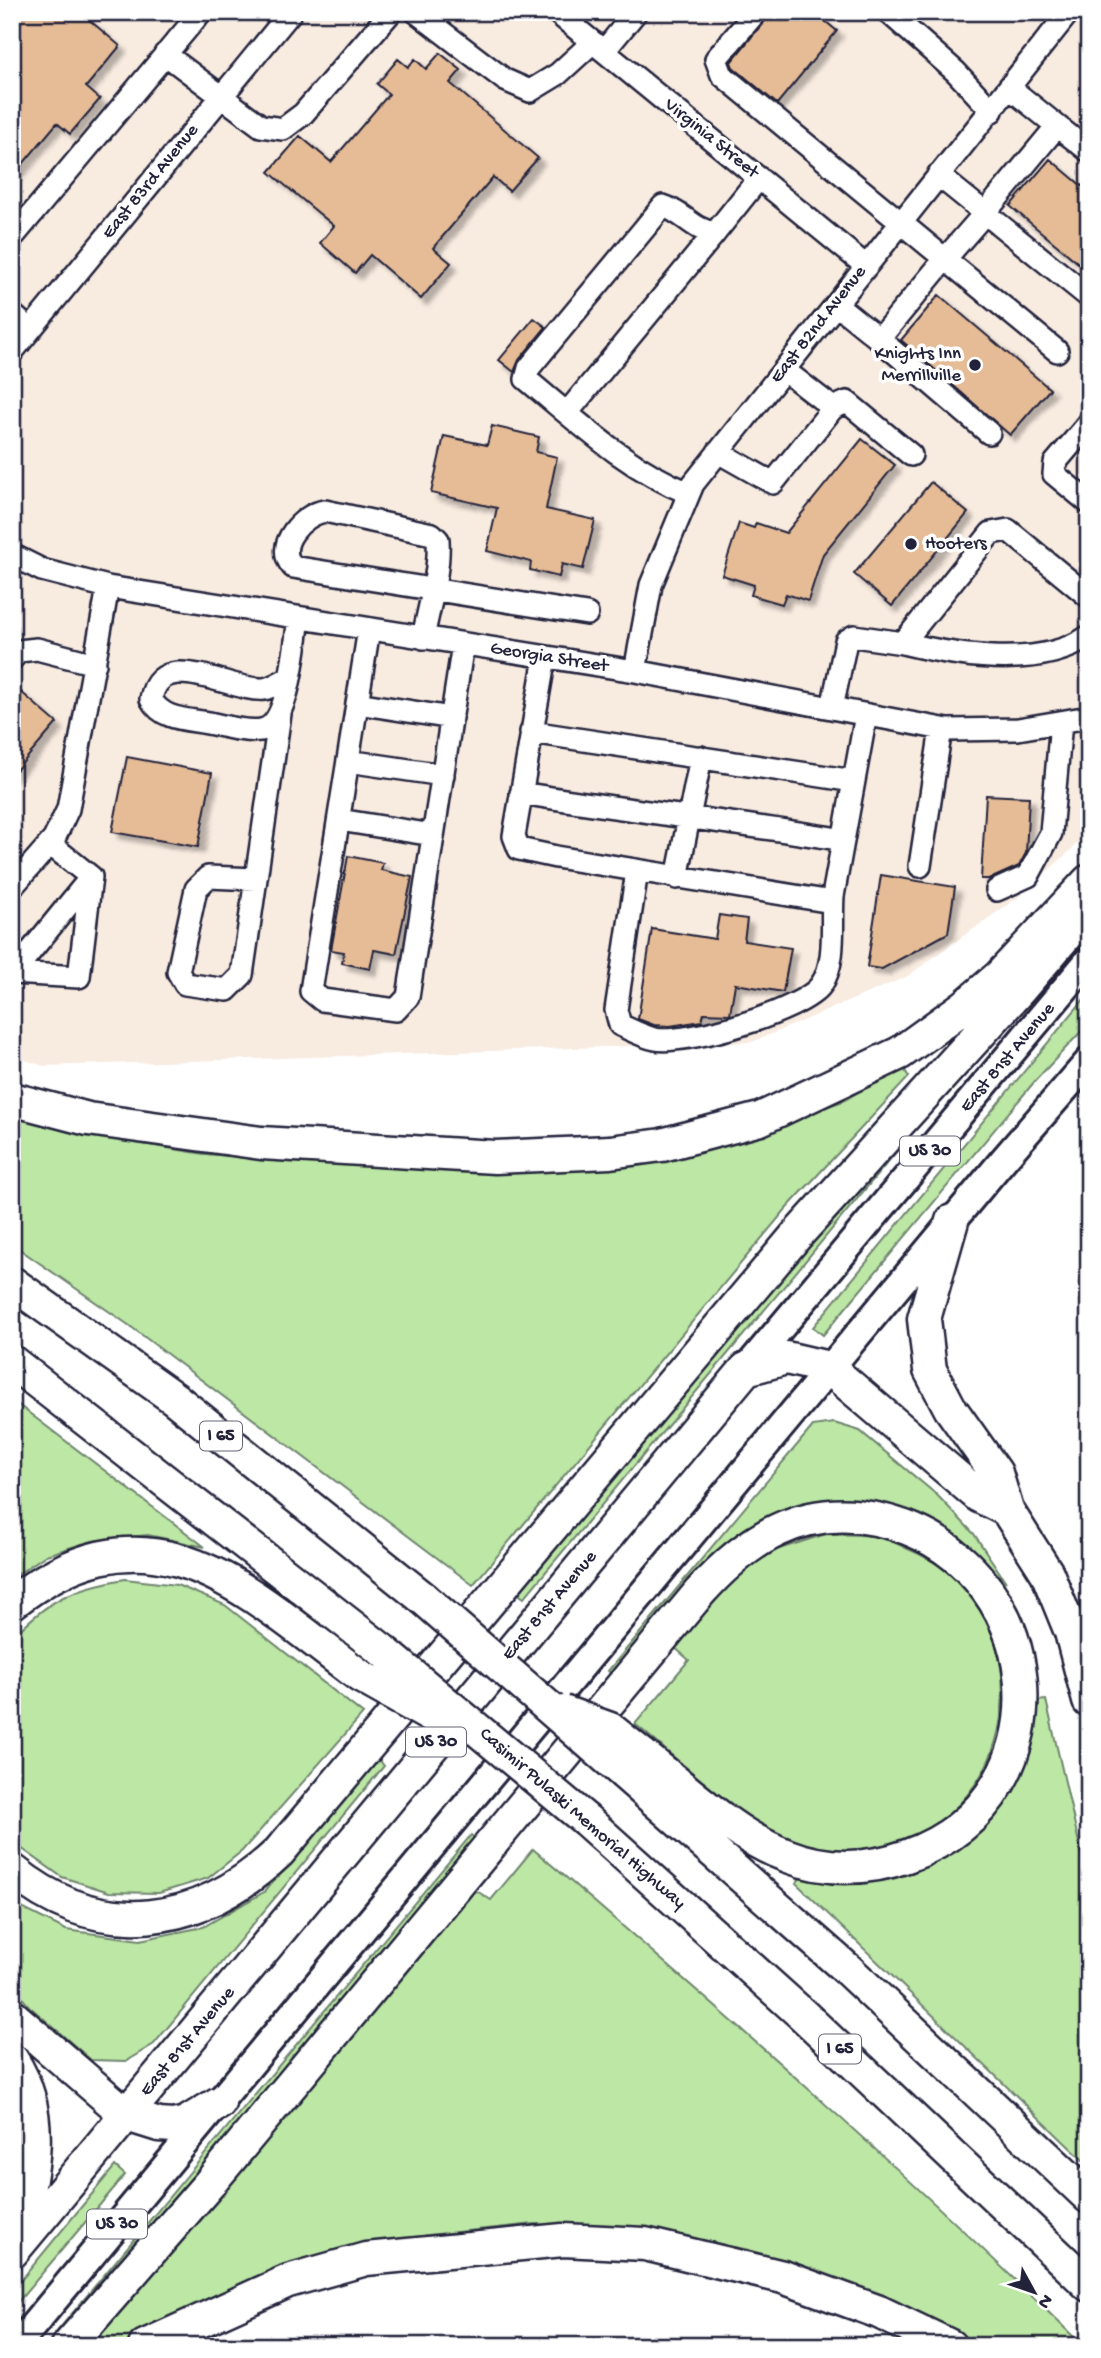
<svg xmlns="http://www.w3.org/2000/svg" width="1101" height="2358" viewBox="0 0 1101 2358" font-family="'Gochi Hand',sans-serif">
  <style>
    .built { fill: #f8ebe0 }
    .green { fill: #bce7a4; stroke: #6f8470; stroke-width: 2 }
    .building { fill: #e6bc96; stroke: #22223b; stroke-width: 2; filter: url(#shadow) }
    .lines { fill: none; stroke-linecap: round; stroke-linejoin: round }
    .minor-casing { stroke: #22223b; stroke-width: 26 }
    .major-casing { stroke: #22223b; stroke-width: 32 }
    .highway-casing { stroke: #22223b; stroke-width: 37 }
    .minor { stroke: #fff; stroke-width: 21 }
    .major { stroke: #fff; stroke-width: 26 }
    .highway { stroke: #fff; stroke-width: 32 }
    .highway-bridge-casing { stroke: #22223b; stroke-width: 37; stroke-linecap: butt }
    .highway-bridge { stroke: #fff; stroke-width: 32 }
    .poi-dot { fill: #22223b; stroke: #fff; stroke-width: 2.5 }
    .labels { text-anchor: middle; dominant-baseline: central; stroke-width: 7; stroke-linejoin: round; paint-order: stroke }
    .shield { fill: #fff; stroke: #646476; stroke-width: 2 }
    .shield-label { font-size: 18px; font-weight: bold; fill: #22223b }
    .street-label { font-size: 19px; fill: #22223b; stroke: #fff }
    .poi-label { font-size: 19px; fill: #22223b; stroke: #fff; text-anchor: end }
  </style>
  <defs>
    <filter id="shadow"><feDropShadow dx="6" dy="6" stdDeviation="2" flood-color="#0004"/></filter>
  </defs>
  <rect width="100%" height="100%" fill="#fff"/>
  <filter id="ink" filterUnits="userSpaceOnUse"><feTurbulence type="fractalNoise" baseFrequency=".0143" numOctaves="2"/><feDisplacementMap in="SourceGraphic" scale="14" xChannelSelector="R" yChannelSelector="G"/><feConvolveMatrix kernelMatrix="1 2 1 2 8 2 1 2 1" color-interpolation-filters="sRGB"/></filter>
  <g filter="url(#ink)">
    <path class="built" d="M12,12H1089V829L1072,849L1021,895L906,977L752,1042L44,1066L12,1056Z"/>
    <path class="green" d="M1089,993V1023L1035,1081L823,1335L813,1327Z
      M902,1066L909,1077L786,1209L473,1585L130,1326L12,1244V1117L70,1132L204,1154L354,1165L522,1169L743,1136L843,1101Z
      M906,1135L908,1138L524,1598L517,1593L826,1221Z
      M12,1400L205,1547L148,1535L92,1541L46,1555L12,1578Z
      M834,1423L860,1431L937,1495L974,1534L1006,1582L970,1547L935,1523L877,1503L829,1506L778,1516L615,1677L608,1671L813,1426Z
      M826,1534C843,1535 862,1534 879,1537C889,1539 899,1545 908,1549C1047,1605 1029,1818 880,1846C855,1851 831,1854 807,1848C757,1835 677,1758 635,1724L689,1660L674,1647L732,1579L773,1551Z
      M125,1579L177,1585L225,1605L363,1714L242,1851L208,1878L159,1893L109,1892L62,1877L21,1848L12,1834V1638C49,1599 73,1588 125,1579Z
      M1046,1700L1089,1886V2166L796,1883L801,1877L852,1881L898,1873L1019,1766L1035,1730L1036,1701Z
      M378,1758L384,1766L154,2044L126,2061L91,2060L29,2006L12,1986V1903L66,1930L140,1940L203,1927L264,1892Z
      M471,1835L479,1841L54,2344L50,2340Z
      M533,1849C721,2010 907,2172 1083,2346H977L952,2330L857,2286L745,2249L650,2234L535,2224L428,2235L323,2258L152,2328L122,2346H89L472,1888L491,1900Z
      M115,2166L125,2175L12,2309V2291Z"/>
    <path class="building" d="M12,12H80L120,46L86,87L100,99L70,134L57,123L12,177Z
      M772,12H814L837,31L777,104L733,67L731,62Z
      M440,53L461,70L450,83L538,158L509,191L493,177L433,248L451,263L421,299L370,255L355,273L320,243L334,226L269,172L300,136L331,162L389,94L377,84L398,59L408,67L415,59L426,69Z
      M1050,159L1089,192V272L1010,206Z
      M939,295L1050,389L1010,435L901,340Z
      M534,318L546,327L519,360L514,372L499,360Z
      M492,426L539,437L536,452L557,457L546,509L595,520L583,569L562,564L559,577L530,570L531,562L487,551L497,508L431,493L444,436L487,445Z
      M862,439L895,465L823,554L808,601L786,594L782,604L751,595L754,585L722,575L739,523L754,528L756,523L786,533Z
      M931,482L968,513L892,606L854,574Z
      M20,691L57,723L12,775V700Z
      M127,757L212,773L198,847L112,832Z
      M986,795L1029,797L1026,853L1019,866L990,879H981Z
      M348,856L383,863L381,870L412,877L396,954L374,950L370,969L342,963L344,952L331,950Z
      M881,875L955,887L948,933L882,969L867,967Z
      M719,915L747,919L744,941L791,948L783,992L735,984L730,1014L704,1013L702,1021L670,1026L654,1025L638,1019L652,929L715,939Z"/>
    <g class="lines">
      <defs>
        <path id="minor" d="M416,12L505,80L530,91L558,74L593,42
          M556,12L866,266
          M756,12L716,59L722,75L945,259L879,339L837,305
          M888,12L956,72L992,111
          M604,51L636,12
          M165,54L261,126L283,129L303,114L391,12
          M1057,126L1089,151
          M938,175L985,213L1057,126L1010,88
          M12,238L201,12
          M12,314L30,330
          M879,339L989,433
          M1057,351L945,259L985,213L1089,297
          M12,352L291,12
          M784,370L833,408
          M567,413L715,233
          M1089,423L1055,463L1054,474L1089,503
          M718,452L773,483L833,408L847,402L911,455
          M689,493C626,468 578,422 526,379L529,368L663,206C683,212 694,231 715,233L759,178
          M12,555L42,570L108,587L635,671L948,730L1018,729L1089,717
          M369,629L311,991L322,1000L396,1010L408,997L463,644
          M423,638C429,606 440,572 438,540L432,534L325,511C303,514 273,546 293,567L587,614
          M903,643C956,656 1041,670 1089,636
          M545,657L514,836L519,849L556,857L826,901L833,896L866,715
          M12,659L19,651L37,649L95,664
          M635,671L651,585L693,484L1069,12
          M289,678C282,681 272,688 264,689C230,692 161,645 151,699C161,718 182,719 202,722C219,724 244,733 261,730C290,726 295,642 299,618
          M357,703L452,718
          M832,708L846,641L854,636L903,643L991,533L1008,530L1089,597
          M531,732L854,781
          M348,761L443,775
          M521,793C628,811 736,822 843,840
          M339,820L433,835
          M920,866L941,729
          M637,871L616,1010L620,1025C631,1030 644,1037 655,1039C687,1045 803,1011 821,985C837,963 831,922 833,896
          M677,878L701,757
          M256,879L208,877L196,889L178,972L185,984L227,990L242,975L280,714
          M12,887L54,839L68,809L108,587
          M997,890L1028,876L1051,833L1061,722
          M12,973L79,977L91,877L50,844
          M13,973L91,877"/>
        <path id="major" d="M746,1369L1089,960
          M16,2346L1004,1159L1089,1061"/>
        <path id="highway" d="M12,1099L88,1119L261,1143L495,1157L610,1152L662,1145L760,1119L900,1053L965,1006L1000,976L1089,881
          M952,1221L924,1319L930,1370L950,1408L996,1473L1007,1510L1047,1573L1071,1632L1089,1701
          M12,1283L175,1399L423,1598
          M12,1362L382,1650
          M12,1603C153,1492 246,1591 360,1676
          M624,1773L847,1969L1089,2197
          M586,1820L803,2015L1089,2285
          M12,1870C100,1942 199,1928 279,1852L796,1236L1021,988L1089,908
          M12,2016L127,2115L159,2125L173,2126L186,2123L219,2103
          M12,2060C49,2117 31,2181 16,2241
          M12,2252L746,1369L786,1358L829,1368L979,1496L1007,1510
          M68,2346L209,2184L700,1592C747,1539 802,1504 876,1519C1050,1555 1077,1796 907,1856C869,1870 826,1871 788,1856C733,1836 687,1789 641,1754
          M145,2346L288,2281L366,2259L563,2240L645,2244L783,2277L879,2312L950,2346"/>
      </defs>
      <use href="#minor" class="minor-casing"/>
      <use href="#major" class="major-casing"/>
      <use href="#highway" class="highway-casing"/>
      <use href="#minor" class="minor"/>
      <use href="#major" class="major"/>
      <use href="#highway" class="highway"/>
      <defs>
        <path id="highway-bridge" d="M423,1598L624,1773
          M382,1650L586,1820
          M360,1676L456,1730
          M563,1712L610,1729L641,1754"/>
      </defs>
      <use href="#highway-bridge" class="highway-bridge-casing"/>
      <use href="#highway-bridge" class="highway-bridge"/>
    </g>
  </g>
  <g class="poi-dot">
    <circle cx="975" cy="365" r="7"/>
    <circle cx="911" cy="544" r="7"/>
  </g>
  <g class="labels">
    <g class="shield">
      <rect x="900" y="1136.5" width="60" height="29" rx="5"/>
      <rect x="200" y="1421.5" width="42" height="29" rx="5"/>
      <rect x="406" y="1727.5" width="60" height="29" rx="5"/>
      <rect x="819" y="2034.5" width="42" height="29" rx="5"/>
      <rect x="87" y="2209.5" width="60" height="29" rx="5"/>
    </g>
    <g class="shield-label">
      <text x="930" y="1151">US 30</text>
      <text x="221" y="1436">I 65</text>
      <text x="436" y="1742">US 30</text>
      <text x="840" y="2049">I 65</text>
      <text x="117" y="2224">US 30</text>
    </g>
    <g class="street-label">
      <text transform="translate(711 139) rotate(39)">Virginia Street</text>
      <text transform="translate(151 182) rotate(-51)">East 83rd Avenue</text>
      <text transform="translate(819 325) rotate(-52)">East 82nd Avenue</text>
      <text transform="translate(549 658) rotate(9)">Georgia Street</text>
      <text transform="translate(1008 1058) rotate(-50)">East 81st Avenue</text>
      <text transform="translate(550 1606) rotate(-50)">East 81st Avenue</text>
      <text transform="translate(582 1819) rotate(41)">Casimir Pulaski Memorial Highway</text>
      <text transform="translate(188 2042) rotate(-50)">East 81st Avenue</text>
    </g>
    <g class="poi-label">
      <text x="961" y="354">Knights Inn<tspan x="961" dy="22">Merrillville</tspan></text>
      <text x="925" y="544" text-anchor="start">Hooters</text>
    </g>
  </g>
  <rect width="1101" height="2358" fill="none" stroke="#fff" stroke-width="42"/>
  <rect x="21" y="21" width="1059" height="2316" fill="none" stroke="#22223b" stroke-width="2.5" filter="url(#ink)"/>
  <g transform="translate(1034 2292) rotate(130)" stroke="#ffffff" stroke-width="5" paint-order="stroke">
  <path d="M0-5L12 26L0 18L-12 26Z" fill="#22223b"/>
  <text y="-10" font-size="19" font-weight="bold" text-anchor="middle" fill="#22223b">N</text>
  </g>
</svg>
